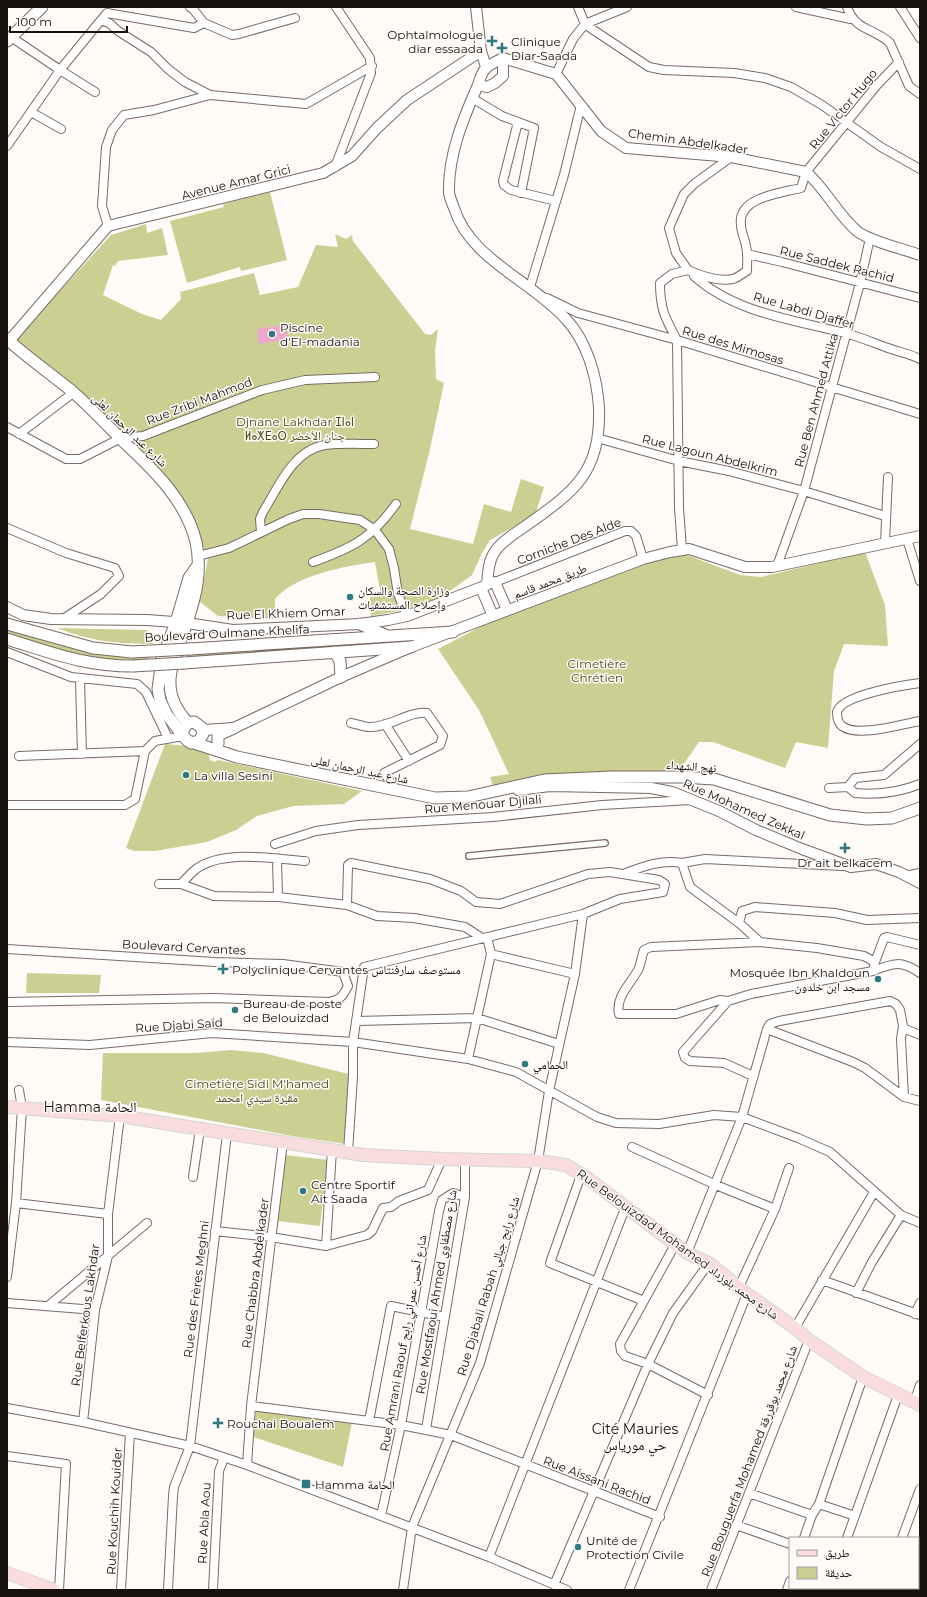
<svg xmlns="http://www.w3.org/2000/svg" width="927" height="1597" viewBox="0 0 927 1597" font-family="Montserrat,'Noto Naskh Arabic','Noto Sans Tifinagh',sans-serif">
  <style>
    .green { fill: #cbd092 }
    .water { fill: #eda7ca }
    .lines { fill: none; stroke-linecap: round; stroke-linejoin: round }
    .pedestrian-casing { stroke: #7a6a62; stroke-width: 8 }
    .minor-casing { stroke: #7a6a62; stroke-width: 10 }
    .tertiary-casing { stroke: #7a6a62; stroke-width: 12 }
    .secondary-casing { stroke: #7a6a62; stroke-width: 13 }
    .primary-casing { stroke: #d5d4d3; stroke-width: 14 }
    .pedestrian { stroke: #fff; stroke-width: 5.5 }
    .minor { stroke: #fff; stroke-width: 8 }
    .tertiary { stroke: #fff; stroke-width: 10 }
    .secondary { stroke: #fff; stroke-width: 11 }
    .primary { stroke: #f9dddc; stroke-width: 12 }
    .secondary-bridge-casing { stroke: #7a6a62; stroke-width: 13; stroke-linecap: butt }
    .secondary-bridge { stroke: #fff; stroke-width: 11 }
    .poi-dot { fill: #307880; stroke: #fefaf8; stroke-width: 1.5 }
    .labels { text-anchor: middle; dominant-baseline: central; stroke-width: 3; stroke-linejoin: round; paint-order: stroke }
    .poi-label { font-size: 12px; fill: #17110d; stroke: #fefaf8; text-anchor: start }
    .street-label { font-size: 12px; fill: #17110d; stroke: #fefaf8 }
    .park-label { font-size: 12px; fill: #4a4c17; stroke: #fefaf8 }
    .quarter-label { font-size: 14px; fill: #17110d; stroke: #fefaf8 }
  </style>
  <rect width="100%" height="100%" fill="#fefaf8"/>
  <path class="green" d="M270,192L287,260L241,271L240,267L187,283L170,221L224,207L223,204Z
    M146,224L147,233L162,228L168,255L118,261L115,266L113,265L103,295L142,314L161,320L181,299L180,292L254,273L260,295L298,287L316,245L338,247L335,234L346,239L352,235L353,241L425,334L431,335L438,329L435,351L436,379L444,383L430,449L410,529L473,544L484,504L511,512L521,479L544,487L535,515L490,540L482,553L472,575L435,602L410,609L371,616L370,597L381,596L375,562C346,566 295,575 275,599V619L218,616L200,602L208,558L186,511L162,475L14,341L111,235Z
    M865,552L885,605L888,646L844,644L834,671L828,748L796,742L785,768L713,742H699L679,771L604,773L493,786L490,777L509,774L479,710L438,649L482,626L664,557L684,554L740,575L761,577Z
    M7,627L86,652L107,655L149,656V660C128,660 108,660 87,657C60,652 33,641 7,632Z
    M57,628L147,630L153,644C118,644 90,641 57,628Z
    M393,639L394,642L188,657L187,653Z
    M165,744L190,746L208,752L210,760L215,762L218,760L223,761L362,791L344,804L293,806L257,816L236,830L207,842L155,851H134L126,848Z
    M27,973L101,975L99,993H26Z
    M231,1050L263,1053L349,1074L346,1144L292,1136L101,1100L103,1053H196Z
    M285,1155L328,1160L320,1226L278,1221Z
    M256,1411L352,1422L343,1467L253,1437Z"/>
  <path class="water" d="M285,325L288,339L259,344L257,329Z"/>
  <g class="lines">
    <defs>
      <path id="pedestrian" d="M469,856L605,843"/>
      <path id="minor" d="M190,7L193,9L204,23L194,28L107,13L101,20L109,23L118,31L151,52L168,69L185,82L210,95L306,104L372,66
        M578,7L585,24L589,27L649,67L664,70L734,73L765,78L791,87L822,105L881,147L920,169
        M796,7L851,19
        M847,7C856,32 873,27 890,43L909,86L920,94
        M900,7L920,38
        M204,23L232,35L239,34L295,18
        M11,37L60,70L95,92
        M556,74L573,39L585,24L627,7
        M472,98L502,116L534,128L521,193
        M31,112L61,129
        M518,122L503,181L504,185L511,190L556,201
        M7,146L60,70L101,20
        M335,167L371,73L370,58L336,7
        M108,226L102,206L106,147L112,130L124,115L154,110L210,95
        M747,254L782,262L920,298
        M688,270C701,276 717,282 733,279C737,278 743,273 747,271C747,263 748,254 746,246C745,239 741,232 741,225C737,197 781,193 801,188L806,172L877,85L899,62
        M694,276C735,313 794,320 845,333C860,337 874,343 888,348C899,352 910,354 920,359
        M530,287L564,175L581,105
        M547,298L578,313L677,340L920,414
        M7,427L66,459H80L121,438L143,436L262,390L305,380L375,377
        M19,434L73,393
        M597,438L679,461L729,471L804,491L885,516
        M7,528L66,553L115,568L119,576L101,594L63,619
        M261,532L260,519L263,512C278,488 293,450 325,445C341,443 358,444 374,444
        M907,539L920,581
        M885,543L888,477
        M682,549L679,508L677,340C665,318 660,309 660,283L672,274L688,270L676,253L669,228L684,194L694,184L731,157
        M198,556L229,548L289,519L303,514H319L360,520L375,530L389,549L394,568L398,594L407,616
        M313,562C352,548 371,539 396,504
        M777,566L804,491L860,283L870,238
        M490,584L625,531H631L636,536L643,559
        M7,652L71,677L137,684L146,692L168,738
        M80,679L82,754
        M920,683C904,685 841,695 837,712C837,717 838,723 842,726C857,738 902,724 920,721
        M351,723C357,724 364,727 369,727C389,728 408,711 427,713L443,736L440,745L384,773L396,790
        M385,724L409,761
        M920,744L884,775L855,778L848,787L855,793C878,795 898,793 920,784
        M19,756L145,751
        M829,788L848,787
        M7,805H125L135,799L145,751L155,741L183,736
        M275,844L316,831L358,825L493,817L602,805L691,800
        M277,860L278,897
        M842,866L705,859L682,863L690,887L739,923L760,942L817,948L864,956L875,962L873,971
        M623,874C642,867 661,859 682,863
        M906,876L920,873
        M159,884H181L214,896L278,897L347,905
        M181,884C186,879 191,873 196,869C223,849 274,859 305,861
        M739,923L742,911L755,907L835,913L867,920L920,918
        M7,949L215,962L283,964L343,972L348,986C343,996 340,1000 329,1002L214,998L7,1002
        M491,954L575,974
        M875,962L884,938L887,937L920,945
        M728,1001L720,1000L676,1014H619C615,996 632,983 639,968C641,962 642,956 644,950L651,947L760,942
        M357,1021L477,1018L559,1044
        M903,1028L920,1035
        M767,1029L853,1062L865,1068L904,1097L920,1101
        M7,1042L90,1045L212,1033L353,1042L468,1059L516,1072L597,1117L616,1123L659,1124L714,1115L742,1117L798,1138L830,1152L901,1215L920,1223
        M468,1059L491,954L487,937
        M753,1076L724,1063L690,1061L685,1058L683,1052L728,1001L751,994L873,971C893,963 901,960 920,973
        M632,1147L716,1185L775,1209
        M348,1152L353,1076V1042L364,967L583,914L620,899L663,892L665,884L659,880L610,872L588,874L500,904L476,902L461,891L430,879L351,863L348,865L347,905L377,916L414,918L465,927L482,938
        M581,1175L550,1263L644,1301
        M193,1177L200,1129
        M16,1203L108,1214
        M215,1231L271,1237L326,1246L367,1235L372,1231L383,1208L391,1207L399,1201L428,1190L442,1159
        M676,1243L620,1344L621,1351L625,1356L648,1364L708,1395
        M326,1246L332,1150
        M687,1253L742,1117L767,1029L770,1024L779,1021L890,1001L896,1004L900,1010L903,1026L901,1039L904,1097
        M7,1277L16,1203L22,1108L19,1090
        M822,1280L920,1315
        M739,1287L775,1209L789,1168
        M856,1293L872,1262L901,1215
        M7,1303L95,1310
        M48,1306L147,1223
        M915,1314L920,1303
        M795,1328L874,1192
        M914,1403L920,1385
        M251,1406L401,1425L451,1435L660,1517
        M7,1408L83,1422L190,1446L247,1465L489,1557L567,1590
        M369,1421L391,1306L445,1317
        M83,1422L95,1310L108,1256V1214L120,1116
        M426,1429L465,1197V1158
        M7,1456L66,1464L59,1590
        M247,1465L251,1406L283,1142
        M749,1493L812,1515
        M819,1504L855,1516
        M381,1516L401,1425L439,1211L442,1200L453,1193L465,1197
        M736,1525L790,1544
        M804,1538L812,1515L819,1504L863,1377
        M847,1538L898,1395
        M902,1538L920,1489
        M489,1557L626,1206
        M554,1585L648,1364L673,1313L709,1263
        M121,1590L130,1433
        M168,1590L173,1496L174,1487L190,1446L227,1134
        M213,1590L219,1471L224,1458
        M403,1590L412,1527L480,1363L538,1161L549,1091L575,974L583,914
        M629,1590L747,1294
        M711,1590L809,1340
        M787,1590L790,1581
        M829,1590L830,1588
        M883,1590V1588"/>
      <path id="tertiary" d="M476,7L481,51L486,67
        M503,58L556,74L601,131L626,148L731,157L806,172C826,189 837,214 857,231C869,241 904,249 920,255
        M503,58V76L495,83L487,87L478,85C483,67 487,66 503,58Z
        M9,341L108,226L323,173L352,156L377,128L407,100L481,51
        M495,582L507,610
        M481,588L493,616
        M7,607L23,615L51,619L147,620L187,623L233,630L360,624L388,620L407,616L487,585C488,574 488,562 494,553C501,541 516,533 527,525C575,491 601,472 599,408C597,376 587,341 565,318C530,280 470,259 454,208C452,203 450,198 449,193C448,155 463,119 478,85
        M203,730L234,728L341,677L411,647L643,559L670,552L689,549L745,567H772L920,536
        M518,790L550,786L651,788L672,792L719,811L756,830L802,849L851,867L876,864L899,872L920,883"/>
      <path id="secondary" d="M7,41L42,7
        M7,339C28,358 51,374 73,392C91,408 108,426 125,443C155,471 186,501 196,542C202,570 196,596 187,622C175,660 155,688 188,723
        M7,624L93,648L132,652
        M360,624L385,635
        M7,639C53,653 84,666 133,666
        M190,649L453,632
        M335,652L340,661L341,677
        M184,663L411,647
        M182,734L167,715L160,700L158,689L162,659L176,622L189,578L198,565
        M191,743L199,741L203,734L202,728L194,722L188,723L183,730V736L188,741L237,757L435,798L468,797L544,780L612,777H682L714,779L830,815L867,819L892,818L920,808
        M218,744V735L234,728"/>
      <path id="primary" d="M7,1107L120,1116L363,1155L442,1159L538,1161L566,1165L590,1180L687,1253L709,1263L747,1294L795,1328L809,1340L863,1377L920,1405
        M7,1573L54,1590"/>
    </defs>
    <use href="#pedestrian" class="pedestrian-casing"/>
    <use href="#minor" class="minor-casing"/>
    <use href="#tertiary" class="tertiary-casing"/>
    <use href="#secondary" class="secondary-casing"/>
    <use href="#primary" class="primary-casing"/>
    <use href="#pedestrian" class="pedestrian"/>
    <use href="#minor" class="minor"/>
    <use href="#tertiary" class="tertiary"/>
    <use href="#secondary" class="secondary"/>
    <use href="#primary" class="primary"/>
    <defs>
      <path id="secondary-bridge" d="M132,652L190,649
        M133,666L184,663"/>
    </defs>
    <use href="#secondary-bridge" class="secondary-bridge-casing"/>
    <use href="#secondary-bridge" class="secondary-bridge"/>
  </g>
  <g class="poi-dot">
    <path d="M490 35h4v4h4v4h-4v4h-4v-4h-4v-4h4z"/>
    <path d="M500 42h4v4h4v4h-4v4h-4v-4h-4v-4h4z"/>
    <circle cx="272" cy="334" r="4"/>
    <circle cx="350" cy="597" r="4"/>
    <circle cx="186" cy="775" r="4"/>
    <path d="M843 842h4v4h4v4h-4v4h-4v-4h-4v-4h4z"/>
    <path d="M221 963h4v4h4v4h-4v4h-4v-4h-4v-4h4z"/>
    <circle cx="878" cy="979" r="4"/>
    <circle cx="235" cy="1010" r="4"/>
    <circle cx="525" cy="1064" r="4"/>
    <circle cx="303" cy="1191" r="4"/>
    <path d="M216 1417h4v4h4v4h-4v4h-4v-4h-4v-4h4z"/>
    <rect x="301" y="1479" width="10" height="10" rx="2"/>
    <circle cx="578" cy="1547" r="4"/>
  </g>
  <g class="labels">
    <g class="poi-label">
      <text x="483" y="34" text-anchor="end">Ophtalmologue<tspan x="483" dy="14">diar essaada</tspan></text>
      <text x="511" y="41">Clinique<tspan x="511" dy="14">Diar-Saada</tspan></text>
      <text x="280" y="327">Piscine<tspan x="280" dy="14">d'El-madania</tspan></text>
      <text x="358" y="590">وزارة الصحة والسكان<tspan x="358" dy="14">وإصلاح المستشفيات</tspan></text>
      <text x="194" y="775">La villa Sesini</text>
      <text x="845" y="862" text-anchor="middle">Dr ait belkacem</text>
      <text x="232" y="969">Polyclinique Cervantes مستوصف سارفنتاس</text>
      <text x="870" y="972" text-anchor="end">Mosquée Ibn Khaldoun<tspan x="870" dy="14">مسجد ابن خلدون</tspan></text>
      <text x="243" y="1003">Bureau de poste<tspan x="243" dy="14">de Belouizdad</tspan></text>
      <text x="533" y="1064">الحمامي</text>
      <text x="311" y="1184">Centre Sportif<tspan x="311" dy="14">Ait Saada</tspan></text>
      <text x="227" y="1423">Rouchai Boualem</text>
      <text x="315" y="1484">Hamma الحامة</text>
      <text x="586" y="1540">Unité de<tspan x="586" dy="14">Protection Civile</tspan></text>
    </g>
    <g class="street-label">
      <text transform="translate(843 109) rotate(-51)">Rue Victor Hugo</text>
      <text transform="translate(688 141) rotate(8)">Chemin Abdelkader</text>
      <text transform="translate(236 182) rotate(-14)">Avenue Amar Grici</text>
      <text transform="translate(837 264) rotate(14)">Rue Saddek Rachid</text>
      <text transform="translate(804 310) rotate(16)">Rue Labdi Djaffer</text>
      <text transform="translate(733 345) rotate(17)">Rue des Mimosas</text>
      <text transform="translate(816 400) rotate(-75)">Rue Ben Ahmed Attika</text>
      <text transform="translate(199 401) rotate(-21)">Rue Zribi Mahmod</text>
      <text transform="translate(130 430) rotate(44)">شارع عبد الرحمان لعلى</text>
      <text transform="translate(710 455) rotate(14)">Rue Lagoun Abdelkrim</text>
      <text transform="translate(569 541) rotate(-21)">Corniche Des Alde</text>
      <text transform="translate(550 581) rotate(-21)">طريق محمد قاسم</text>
      <text transform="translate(286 613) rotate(-2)">Rue El Khiem Omar</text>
      <text transform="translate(227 633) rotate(-3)">Boulevard Oulmane Khelifa</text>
      <text transform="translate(691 766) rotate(4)">نهج الشهداء</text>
      <text transform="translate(360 769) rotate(12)">شارع عبد الرحمان لعلى</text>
      <text transform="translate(483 804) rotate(-5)">Rue Menouar Djilali</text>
      <text transform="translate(744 809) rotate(24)">Rue Mohamed Zekkal</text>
      <text transform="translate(184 947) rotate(3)">Boulevard Cervantes</text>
      <text transform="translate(179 1025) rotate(-4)">Rue Djabi Saïd</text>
      <text transform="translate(678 1244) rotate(36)">Rue Belouizdad Mohamed شارع محمد بلوزداد</text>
      <text transform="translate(255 1273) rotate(-83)">Rue Chabbra Abdelkader</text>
      <text transform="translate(488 1286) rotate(-73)">Rue Djabali Rabah شارع رابح جبالي</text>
      <text transform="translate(196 1289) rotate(-83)">Rue des Frères Meghni</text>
      <text transform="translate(436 1292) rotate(-81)">Rue Mostfaoui Ahmed شارع مصطفاوي</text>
      <text transform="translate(85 1315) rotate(-82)">Rue Belferkous Lakhdar</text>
      <text transform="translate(403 1343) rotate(-80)">Rue Amrani Raouf شارع أحسن عمراني رابح</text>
      <text transform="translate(749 1461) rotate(-69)">Rue Bouguerfa Mohamed شارع محمد بوقررفة</text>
      <text transform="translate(597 1480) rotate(21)">Rue Aïssani Rachid</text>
      <text transform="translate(114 1511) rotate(-87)">Rue Kouchih Kouider</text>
      <text transform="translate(204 1523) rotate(-87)">Rue Abla Aou</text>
    </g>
    <g class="park-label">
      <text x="295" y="421">Djnane Lakhdar ⵊⵏⴰⵏ<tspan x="295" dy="14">ⵍⴰⵅⴹⴰⵔ جنان الأخضر</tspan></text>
      <text x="597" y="663">Cimetière<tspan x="597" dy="14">Chrétien</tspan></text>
      <text x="257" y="1083">Cimetière Sidi M'hamed<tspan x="257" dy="14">مقبرة سيدي امحمد</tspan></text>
    </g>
    <g class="quarter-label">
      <text x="90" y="1107">Hamma الحامة</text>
      <text x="635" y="1429">Cité Mauries<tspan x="635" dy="16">حي مورياس</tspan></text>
    </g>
  </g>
  <rect width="927" height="1597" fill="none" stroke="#17110d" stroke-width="16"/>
  <rect x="789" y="1537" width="130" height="52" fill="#fefaf8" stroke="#a29d9a"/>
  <rect x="797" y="1550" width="20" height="6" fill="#f9dddc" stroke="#a29d9a"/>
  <text x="825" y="1557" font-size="12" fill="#17110d">طريق</text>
  <rect x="797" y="1567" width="20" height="12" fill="#cbd092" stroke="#a29d9a"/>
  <text x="825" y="1577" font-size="12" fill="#17110d">حديقة</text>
  <path d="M10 26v6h117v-6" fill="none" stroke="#17110d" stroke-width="2"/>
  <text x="16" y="26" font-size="12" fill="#17110d" stroke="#fefaf8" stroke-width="3" paint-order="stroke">100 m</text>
</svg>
